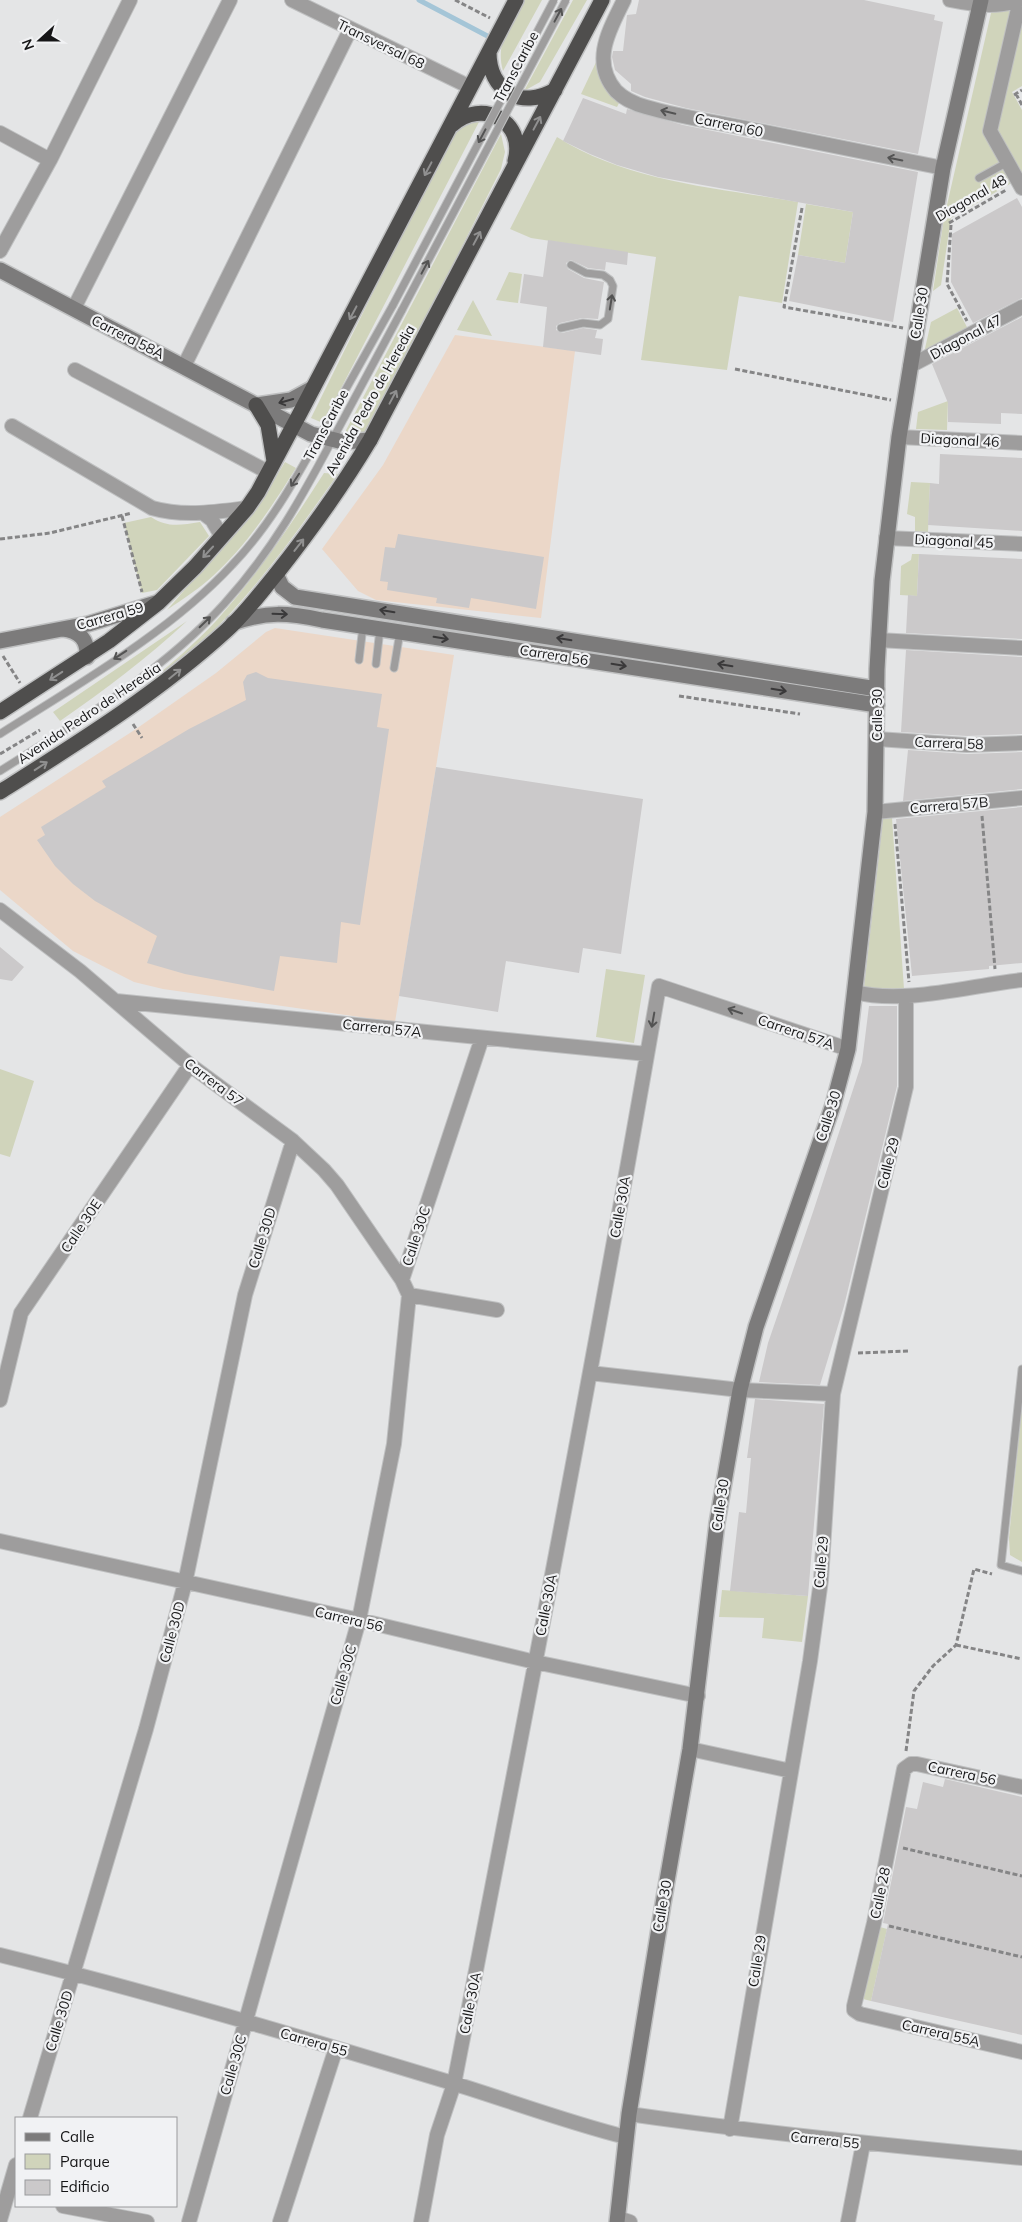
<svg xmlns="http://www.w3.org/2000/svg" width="1022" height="2222" viewBox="0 0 1022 2222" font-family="Mulish,sans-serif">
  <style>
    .commercial { fill: #ebd7c8 }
    .green { fill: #d0d4bb }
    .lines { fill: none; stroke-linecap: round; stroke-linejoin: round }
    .stream { stroke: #a4c5d7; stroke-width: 5 }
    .building { fill: #cbc9ca }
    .lane-casing { stroke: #bfc0c1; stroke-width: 9 }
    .street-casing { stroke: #bfc0c1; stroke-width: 16 }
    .secondary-casing { stroke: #bfc0c1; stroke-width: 18 }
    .highway-casing { stroke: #bfc0c1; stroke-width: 18 }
    .path { stroke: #858586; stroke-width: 3; stroke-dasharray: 5 2.5; stroke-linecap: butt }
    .lane { stroke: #9e9d9d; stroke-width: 7 }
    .street { stroke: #9e9d9d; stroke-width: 14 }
    .secondary { stroke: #7c7b7b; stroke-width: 15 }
    .highway { stroke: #4f4e4d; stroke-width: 15 }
    .lane-bridge-casing { stroke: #bfc0c1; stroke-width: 9; stroke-linecap: butt }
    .lane-bridge { stroke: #9e9d9d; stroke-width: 7 }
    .oneway { stroke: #535353 }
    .oneway2 { stroke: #909090 }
    .oneway3 { stroke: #3a393a }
    .labels { text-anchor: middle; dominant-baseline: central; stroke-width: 4.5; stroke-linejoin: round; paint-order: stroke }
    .street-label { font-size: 14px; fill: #161617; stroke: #f1f2f4 }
  </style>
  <rect width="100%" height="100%" fill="#e4e5e6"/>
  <path class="commercial" d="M455,335L575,351L541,618L376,600L358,591L322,549L383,465Z
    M275,628L454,655L395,1022L163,989L134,982L73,951L0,890V817L136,729L216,673L266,632Z"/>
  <path class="green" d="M522,0H542L503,71C495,43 510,25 522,0Z
    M573,0H587L540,82L524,91Z
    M994,0H1022V86L1012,92L1022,110V177L951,218L941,285L933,291L944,218Z
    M599,56L620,101L617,107L581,94Z
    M480,120L323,423L311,418L451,135L460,128Z
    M501,134L505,152L501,169L368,433L344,434Z
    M557,137C628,182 718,188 798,202L782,303L739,296L727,370L641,360L656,257L531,238L510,229Z
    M806,204L853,212L845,263L798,255Z
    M509,272L522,274L518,303L496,300Z
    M473,300L492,336L457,330Z
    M957,308L968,329L924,353L931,322Z
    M948,401L947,430L916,429L918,412Z
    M285,462L296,468C272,506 248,544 214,575C200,588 183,599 167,610L259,505Z
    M324,473L338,474C301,526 264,579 219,625C196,648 170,667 145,686C169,665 194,645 216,621C257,575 291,525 324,473Z
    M911,482L930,483L928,532L915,531V517L907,514Z
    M151,517C167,528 181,525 200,522L209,536L157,590L142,593L124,523Z
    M912,554H919L917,596L900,595L901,566L911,560Z
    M187,621C147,658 105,690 60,721L53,712Z
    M892,818L904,989L864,988L883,819Z
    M606,969L645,975L634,1043L596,1037Z
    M0,1069L34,1081L10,1157L0,1154Z
    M1022,1404V1562L1010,1555L1009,1538Z
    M722,1590L808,1596L802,1642L762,1638L764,1618L719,1617Z
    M880,1927L887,1929L871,2001L863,1999Z"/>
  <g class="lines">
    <path class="stream" d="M419,0L495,40"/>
  </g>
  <path class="building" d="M639,0H864L935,15L934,20L943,22L918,154L686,108L645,97L631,91V84L615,70L612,57L613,51H623L627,15L636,14Z
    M583,98L626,114L627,109L683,125L918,172L893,322L789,301L798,255L845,263L853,212L658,177L617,165L590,154L563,141Z
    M1017,198L1022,207V298L973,323L951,282L952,234Z
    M548,240L628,252L627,265L606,262L605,270L588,268L571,260L566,263L568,269L584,278L604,282L598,319L582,318L560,323L556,326V330L562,333L583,328L597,330L595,338L603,339L601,355L543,347L547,307L520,303L524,274L543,277Z
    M1022,317V414L1001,413V424L948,422V403L932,364Z
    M940,454L1022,458V531L928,525L930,483L939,484Z
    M398,534L544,557L536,609L471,598L469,608L436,603L437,598L387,590L388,582L380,581L385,547L395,548Z
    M919,554L1022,559V639L906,633L908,595L917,596Z
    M906,650L1022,657V734L967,736L901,732Z
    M256,672L268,678L382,694L377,727L389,729L360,925L341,922L337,963L280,956L274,991L185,974L147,963L157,936L95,901L73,884L55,866L37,840L45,835L41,827L106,787L102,781L189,729L246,700L243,682L247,675Z
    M908,750L967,754L1022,752V789L903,801Z
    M436,767L643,799L621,954L583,948L579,973L506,961L498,1012L399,996Z
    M1022,807V963L989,966V969L912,976L896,819Z
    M0,947L24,967L12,981L0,979Z
    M869,1006H897V1086L844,1306L820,1385L759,1382L768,1343L813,1212L862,1062Z
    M755,1399L824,1404L808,1596L730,1591L739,1512L746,1513L751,1458H747Z
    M945,1779L1022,1797V2035L871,2001L888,1924L883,1923L906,1807L917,1809L923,1782L943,1787Z"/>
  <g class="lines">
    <defs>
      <path id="lane" d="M979,178L1008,162
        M561,328L583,323L600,325L608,319L613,286L610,280L603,275L586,273L571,265
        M359,660L363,626
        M376,664L380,629
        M394,668L400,632
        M0,734C77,685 170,632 232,565C268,528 294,482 319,437C344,393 368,349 393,305
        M0,771C79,721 161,673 224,604C273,550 302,497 336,433C358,392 380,351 402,310
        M1022,1369L1001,1565L1022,1571"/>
      <path id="street" d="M292,0L470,87
        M624,0C610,29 590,61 616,91C624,99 635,104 646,107C680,117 715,122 750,129C814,142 879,155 943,168
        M950,0C975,5 996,8 1020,0
        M1020,0L990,131L1022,188
        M0,133L50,160
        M0,251L50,160L130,0
        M74,308L230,0
        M184,366L350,30
        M910,366L1022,307
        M75,370L268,472
        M12,426L152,508C183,517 215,512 247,508
        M899,437L1022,443
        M203,513L212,520L222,537
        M886,538L1022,544
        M878,640L1022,648
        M877,739L967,745L1022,743
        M875,812L1022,798
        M0,910L80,971L190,1065L293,1141L324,1170L337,1185L402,1280L409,1295L394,1444L359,1620L189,2222
        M855,992C904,1005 972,985 1022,980
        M116,1001L647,1054
        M402,1280L482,1038
        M409,1295L497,1310
        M590,1373L740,1390L833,1394
        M0,1400L21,1313L190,1065
        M0,1541L359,1620L535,1662L698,1696
        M690,1749L791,1771
        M1022,1787L917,1764H911L904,1769L874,1923L854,2006V2010L860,2014L1022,2052
        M0,1955C151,1992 300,2037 449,2082C508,2100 566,2122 626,2137
        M629,2114C760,2133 891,2146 1022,2158
        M30,2118L146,1729L185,1583L245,1295L293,1141
        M730,2129L810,1661L821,1580L833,1394L906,1087V996
        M63,2206L147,2222
        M618,2218L630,2222
        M0,2220L16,2165
        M280,2222L336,2048
        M421,2222L437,2135L454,2084C525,1718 596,1353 659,986L848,1049
        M848,2222L863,2144"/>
      <path id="secondary" d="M0,270L311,434L343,442L370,440
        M257,405L291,400L313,388
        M276,574L282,587L295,597L877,689
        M233,623C267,611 288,613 322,620L877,705
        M63,629C80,631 88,640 87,657
        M0,641L88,624L156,603
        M617,2222L629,2114L663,1904L690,1749L717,1523L740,1390L756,1327L833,1105L848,1049L875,812L877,669L882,581L899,437L943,168L981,0"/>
      <path id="highway" d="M489,52C489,91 521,110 555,90
        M452,125C482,98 526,121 515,161
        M256,405L268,425L274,461
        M0,712L109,641L158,603L195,567L247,508L258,492L299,415L516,0
        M0,792C79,742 158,693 227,630C246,613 261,592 277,573C311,530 342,487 370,440L602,0"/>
    </defs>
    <use href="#lane" class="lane-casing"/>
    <use href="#street" class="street-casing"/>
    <use href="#secondary" class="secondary-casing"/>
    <use href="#highway" class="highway-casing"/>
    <path class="path" d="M455,0L490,18
      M1016,94L1022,105
      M1014,95L1022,90
      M802,208L784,307L903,328
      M949,223L1006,190
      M951,225L947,284L967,321
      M735,369L891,400
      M122,516L142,592
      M0,539L50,533L132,513
      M3,656L20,683
      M679,696L800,714
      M133,724L142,738
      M0,754L40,730
      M982,816L995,969
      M895,824L909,982
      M858,1353L908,1351
      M956,1645L1022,1659
      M906,1751L914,1691L933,1666L956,1645L974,1569L992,1574
      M903,1848L1022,1876
      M889,1926L1022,1957"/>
    <use href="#lane" class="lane"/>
    <use href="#street" class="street"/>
    <use href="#secondary" class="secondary"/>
    <use href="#highway" class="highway"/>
    <defs>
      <path id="lane-bridge" d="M393,305L554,0
        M402,310L566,0"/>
    </defs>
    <use href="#lane-bridge" class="lane-bridge-casing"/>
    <use href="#lane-bridge" class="lane-bridge"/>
  </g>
  <defs><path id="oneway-shaft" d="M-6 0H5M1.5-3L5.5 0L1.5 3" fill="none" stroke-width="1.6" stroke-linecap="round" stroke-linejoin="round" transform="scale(1.25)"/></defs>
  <g class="oneway">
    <use href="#oneway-shaft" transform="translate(558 15) rotate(-62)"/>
    <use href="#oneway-shaft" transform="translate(668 112) rotate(-167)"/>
    <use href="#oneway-shaft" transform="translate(482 136) rotate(118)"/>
    <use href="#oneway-shaft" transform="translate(895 159) rotate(-169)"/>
    <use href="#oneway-shaft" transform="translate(425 267) rotate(-62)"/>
    <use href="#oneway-shaft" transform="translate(611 302) rotate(-81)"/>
    <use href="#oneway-shaft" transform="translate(295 480) rotate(123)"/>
    <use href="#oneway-shaft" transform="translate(205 622) rotate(-44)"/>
    <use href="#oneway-shaft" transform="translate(120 655) rotate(147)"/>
    <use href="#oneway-shaft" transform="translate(735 1011) rotate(-161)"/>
    <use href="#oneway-shaft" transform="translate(653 1020) rotate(100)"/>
  </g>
  <g class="oneway2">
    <use href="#oneway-shaft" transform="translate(537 123) rotate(-62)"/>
    <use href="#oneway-shaft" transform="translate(428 169) rotate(118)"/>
    <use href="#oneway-shaft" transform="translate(477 238) rotate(-62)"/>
    <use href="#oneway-shaft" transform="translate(353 313) rotate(118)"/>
    <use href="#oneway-shaft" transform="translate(393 397) rotate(-62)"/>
    <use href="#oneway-shaft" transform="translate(299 545) rotate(-52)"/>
    <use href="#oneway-shaft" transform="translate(208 552) rotate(133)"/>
    <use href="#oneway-shaft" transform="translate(175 674) rotate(-39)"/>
    <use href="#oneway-shaft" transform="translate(56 676) rotate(147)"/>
    <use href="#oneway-shaft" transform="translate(41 766) rotate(-33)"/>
  </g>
  <g class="oneway3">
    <use href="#oneway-shaft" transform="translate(286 401) rotate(164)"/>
    <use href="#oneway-shaft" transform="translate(387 611) rotate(-171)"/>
    <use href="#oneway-shaft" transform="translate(280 614) rotate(2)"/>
    <use href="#oneway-shaft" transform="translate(441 638) rotate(9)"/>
    <use href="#oneway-shaft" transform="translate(564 639) rotate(-171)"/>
    <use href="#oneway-shaft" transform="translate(619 665) rotate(9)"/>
    <use href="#oneway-shaft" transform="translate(725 665) rotate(-171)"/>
    <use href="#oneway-shaft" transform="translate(779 690) rotate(9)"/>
  </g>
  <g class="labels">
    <g class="street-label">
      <text transform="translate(381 44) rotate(26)">Transversal 68</text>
      <text transform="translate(516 67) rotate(-62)">TransCaribe</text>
      <text transform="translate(729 125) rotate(12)">Carrera 60</text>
      <text transform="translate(971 198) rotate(-30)">Diagonal 48</text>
      <text transform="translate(919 313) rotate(-81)">Calle 30</text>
      <text transform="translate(128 337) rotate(27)">Carrera 58A</text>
      <text transform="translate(966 337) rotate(-28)">Diagonal 47</text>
      <text transform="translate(370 400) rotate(-61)">Avenida Pedro de Heredia</text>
      <text transform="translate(326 425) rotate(-62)">TransCaribe</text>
      <text transform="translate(960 440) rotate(3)">Diagonal 46</text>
      <text transform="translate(954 541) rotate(3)">Diagonal 45</text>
      <text transform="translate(110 616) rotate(-16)">Carrera 59</text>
      <text transform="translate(554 655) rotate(9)">Carrera 56</text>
      <text transform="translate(89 713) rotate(-34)">Avenida Pedro de Heredia</text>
      <text transform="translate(877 715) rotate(-90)">Calle 30</text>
      <text transform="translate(949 743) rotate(2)">Carrera 58</text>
      <text transform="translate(949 805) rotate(-5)">Carrera 57B</text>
      <text transform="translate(382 1028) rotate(6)">Carrera 57A</text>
      <text transform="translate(796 1032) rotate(19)">Carrera 57A</text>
      <text transform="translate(214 1082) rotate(37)">Carrera 57</text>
      <text transform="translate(828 1116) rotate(-72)">Calle 30</text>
      <text transform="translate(888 1163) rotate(-76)">Calle 29</text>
      <text transform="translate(620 1207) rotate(-80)">Calle 30A</text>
      <text transform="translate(81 1226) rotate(-56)">Calle 30E</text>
      <text transform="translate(416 1236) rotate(-72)">Calle 30C</text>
      <text transform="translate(262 1238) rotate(-73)">Calle 30D</text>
      <text transform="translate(720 1505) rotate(-82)">Calle 30</text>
      <text transform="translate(821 1562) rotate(-85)">Calle 29</text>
      <text transform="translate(546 1605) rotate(-79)">Calle 30A</text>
      <text transform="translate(349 1619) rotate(13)">Carrera 56</text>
      <text transform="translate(172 1632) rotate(-75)">Calle 30D</text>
      <text transform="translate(343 1675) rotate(-74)">Calle 30C</text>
      <text transform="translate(962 1773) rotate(12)">Carrera 56</text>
      <text transform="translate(880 1893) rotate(-78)">Calle 28</text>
      <text transform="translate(662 1906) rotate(-80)">Calle 30</text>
      <text transform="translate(757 1961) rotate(-81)">Calle 29</text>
      <text transform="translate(470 2003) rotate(-79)">Calle 30A</text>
      <text transform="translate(59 2021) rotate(-73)">Calle 30D</text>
      <text transform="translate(941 2033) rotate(13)">Carrera 55A</text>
      <text transform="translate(314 2042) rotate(16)">Carrera 55</text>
      <text transform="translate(233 2065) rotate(-74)">Calle 30C</text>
      <text transform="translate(825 2140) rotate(6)">Carrera 55</text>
    </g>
  </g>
  <rect x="15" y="2117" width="162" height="90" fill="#f1f2f4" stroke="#999a9c"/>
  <rect x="25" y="2133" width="25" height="8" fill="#7c7b7b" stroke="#999a9c"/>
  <text x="60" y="2142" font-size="15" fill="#161617">Calle</text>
  <rect x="25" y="2154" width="25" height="15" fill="#d0d4bb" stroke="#999a9c"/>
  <text x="60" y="2167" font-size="15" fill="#161617">Parque</text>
  <rect x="25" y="2180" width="25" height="15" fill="#cbc9ca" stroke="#999a9c"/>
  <text x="60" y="2192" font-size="15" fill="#161617">Edificio</text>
  <g transform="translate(40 40) rotate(249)" stroke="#f1f2f4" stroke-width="4" paint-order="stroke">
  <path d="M0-4L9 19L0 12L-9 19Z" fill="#161617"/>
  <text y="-8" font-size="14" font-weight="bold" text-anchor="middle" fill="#161617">N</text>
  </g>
</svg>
